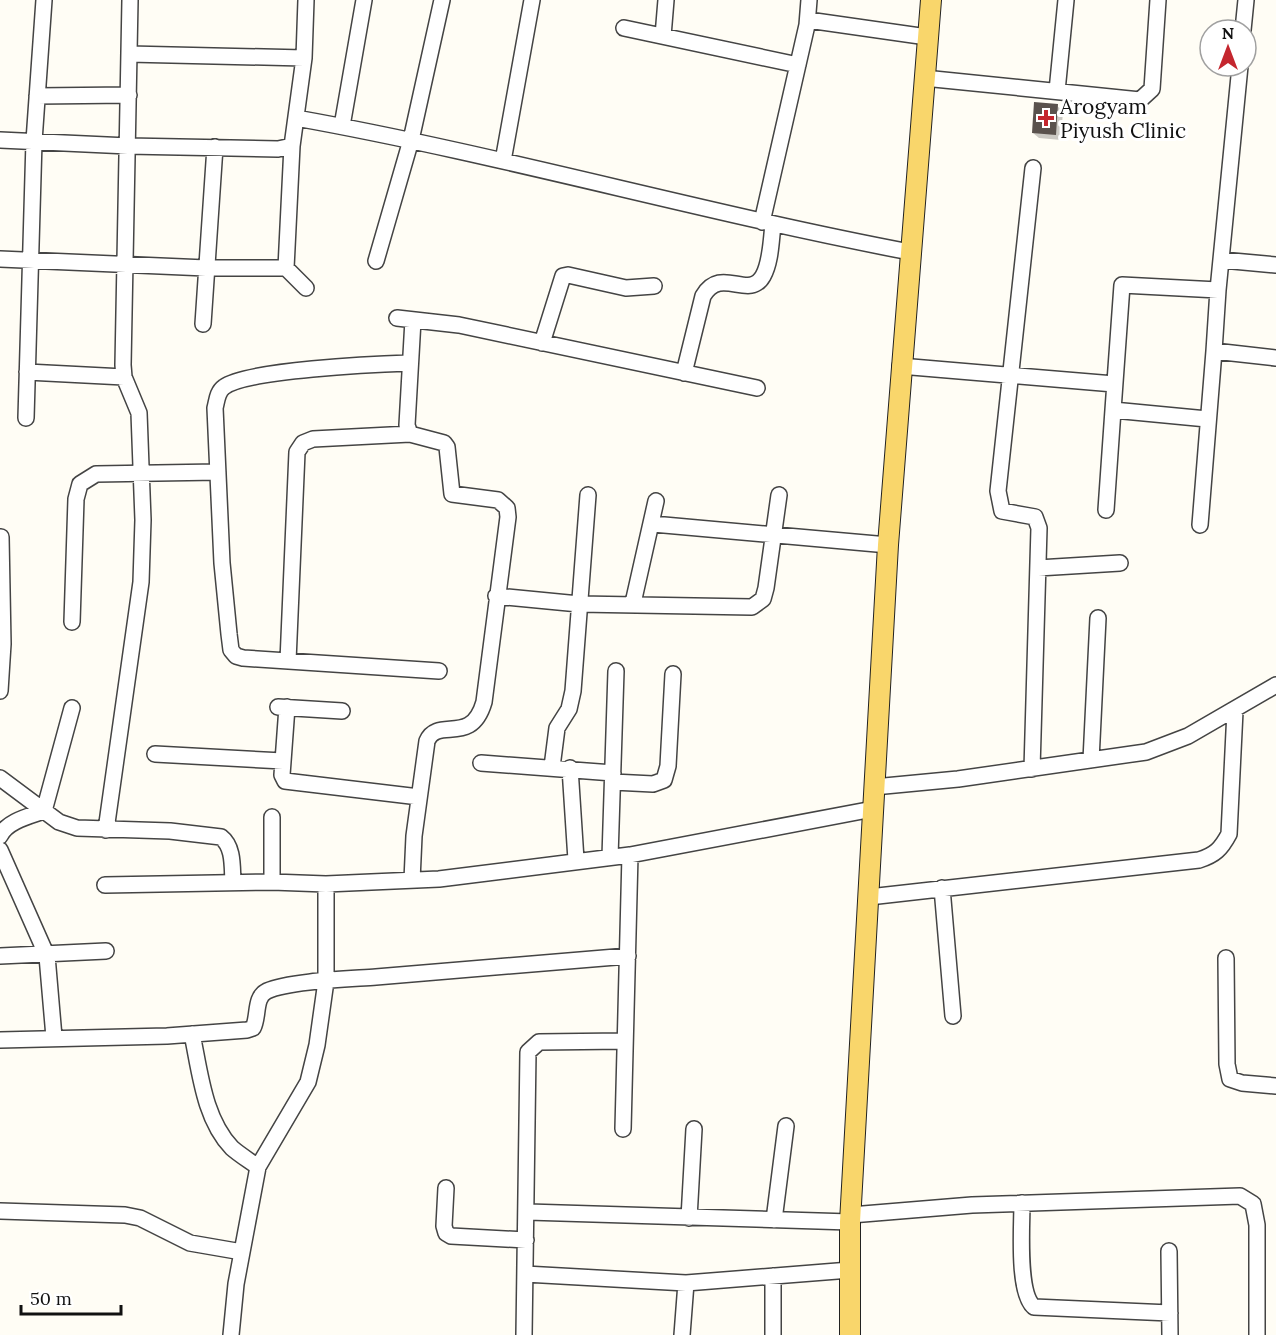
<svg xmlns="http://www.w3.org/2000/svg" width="1276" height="1335" viewBox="0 0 1276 1335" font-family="Lora,serif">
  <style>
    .shadow { fill: #0003 }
    .building { fill: #5a524d }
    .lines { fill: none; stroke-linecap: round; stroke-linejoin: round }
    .minor-casing { stroke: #444; stroke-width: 18 }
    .major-casing { stroke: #222; stroke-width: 22 }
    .minor { stroke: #fff; stroke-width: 15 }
    .major { stroke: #f9d66b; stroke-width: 20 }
    .poi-dot { fill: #c4262e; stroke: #fff; stroke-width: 2 }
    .labels { text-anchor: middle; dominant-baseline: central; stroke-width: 6; stroke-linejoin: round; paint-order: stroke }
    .poi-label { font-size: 21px; fill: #111; stroke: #fff; text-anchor: start }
  </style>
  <rect width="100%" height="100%" fill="#fffdf5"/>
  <path class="shadow" d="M1057,106L1063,111L1061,140L1039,138L1033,133Z"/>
  <path class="building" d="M1034,102L1058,104L1056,135L1032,133Z"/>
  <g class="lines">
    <defs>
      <path id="minor" d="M808,20L927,37
        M624,28L798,65
        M1243,30L1246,0
        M663,36L666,0
        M129,54L304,58
        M924,78L1140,100L1152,89L1158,0
        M1057,91L1066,0
        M37,96L129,95
        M296,118C502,155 704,213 910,252
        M342,126L364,0
        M0,140L128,146L278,149L292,146L304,58L306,0
        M292,146L286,268L306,288
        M503,161L532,0
        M762,222L807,25L809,0
        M0,259L206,268H286
        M1222,260L1276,265
        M376,261L411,140L442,0
        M397,318L459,325L757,388
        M203,324L215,147
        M542,343L563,276L568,275L626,288L654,286
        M1214,351L1218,290
        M409,363C376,364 246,370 224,387C217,392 217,401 215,408L222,563L229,634L231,650L236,656L243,658L439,671
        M900,366L1114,384
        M27,372L124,377
        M684,373L703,296C721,265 749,301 763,276C771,262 771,240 773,225
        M26,418L34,141L44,0
        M1207,419L1113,410L1122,285L1218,290L1240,66
        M1106,510L1113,410
        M653,524L888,545
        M1200,525L1214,351L1276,358
        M1038,568L1120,563
        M496,596L579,604L752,607L763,599L766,588L779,495
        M633,603L656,501
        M72,622L76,499L80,484L96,474L218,472
        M288,661L297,452L303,443L313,439L410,434
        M0,691L3,644L1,537
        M278,707L342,711
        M287,707L282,775L285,781L419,797
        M155,754L283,761
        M1091,760L1098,618
        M481,763L613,773
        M552,767L557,728L569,709L573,691L588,495
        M570,768L576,860
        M1032,769L1039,528L1035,517L1002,511L998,491L1033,168
        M0,778L59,822L77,828L170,831L221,837C234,847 232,867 233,883
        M613,782L653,784L664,780L668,766L673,674
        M874,787L958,779L1146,752L1188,736L1276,685
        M272,817V882
        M106,830L141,582L143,520L139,413L124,377L123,365L130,0
        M0,836C7,821 30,816 44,811L72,708
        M0,850L47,956L54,1037
        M610,857L616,671
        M412,880L414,836L427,741C438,716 471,747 484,702L508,517L507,508L498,500L452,494L447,447L444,443L410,434L407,425L413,320
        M105,885L272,882L326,884L439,879L630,855L873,809
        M942,888L953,1016
        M869,897L1199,860C1215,855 1221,849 1229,834L1235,711
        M0,956L106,951
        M1226,958L1227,1064L1230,1079L1242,1083L1276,1086
        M192,1034C200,1072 204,1119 232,1148C240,1155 250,1161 258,1167
        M0,1040L167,1036L247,1030L253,1028C259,1017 254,997 267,991C289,981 350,979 376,977C460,970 544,963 628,956
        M623,1129L630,855
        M446,1188L444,1226L446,1233L451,1236L526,1240
        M1022,1203C1022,1226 1017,1293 1034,1307L1170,1313
        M0,1211L125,1215L140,1218L190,1243L242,1252
        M528,1212L850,1222
        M851,1215L972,1205L1240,1196L1253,1204L1257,1225V1335
        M689,1218L694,1129
        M774,1220L786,1126
        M1169,1251L1170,1335
        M525,1274L686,1283L682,1335
        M773,1276V1335
        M686,1283L850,1270
        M231,1335L236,1284L258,1167L308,1082L317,1045L326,981V884
        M524,1335L528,1052L539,1042L624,1041"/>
      <path id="major" d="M850,1335V1222L888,545L931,0"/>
    </defs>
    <use href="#minor" class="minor-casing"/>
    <use href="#major" class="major-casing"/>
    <use href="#minor" class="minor"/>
    <use href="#major" class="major"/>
  </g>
  <path class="poi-dot" d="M1043 109h6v6h6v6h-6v6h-6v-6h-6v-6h6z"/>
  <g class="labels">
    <g class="poi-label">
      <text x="1060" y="106">Arogyam<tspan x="1060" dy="24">Piyush Clinic</tspan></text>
    </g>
  </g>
  <g transform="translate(1228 48)"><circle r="28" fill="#ffffff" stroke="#a0a0a0" stroke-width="1.5"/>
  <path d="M0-4.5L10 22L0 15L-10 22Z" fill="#c4262e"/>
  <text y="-9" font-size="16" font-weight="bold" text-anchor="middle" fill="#111111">N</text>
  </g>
  <path d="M21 1305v9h100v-9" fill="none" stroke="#111111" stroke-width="3"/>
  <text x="30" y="1305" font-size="18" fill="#111111" stroke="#ffffff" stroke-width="4.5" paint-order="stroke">50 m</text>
</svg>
